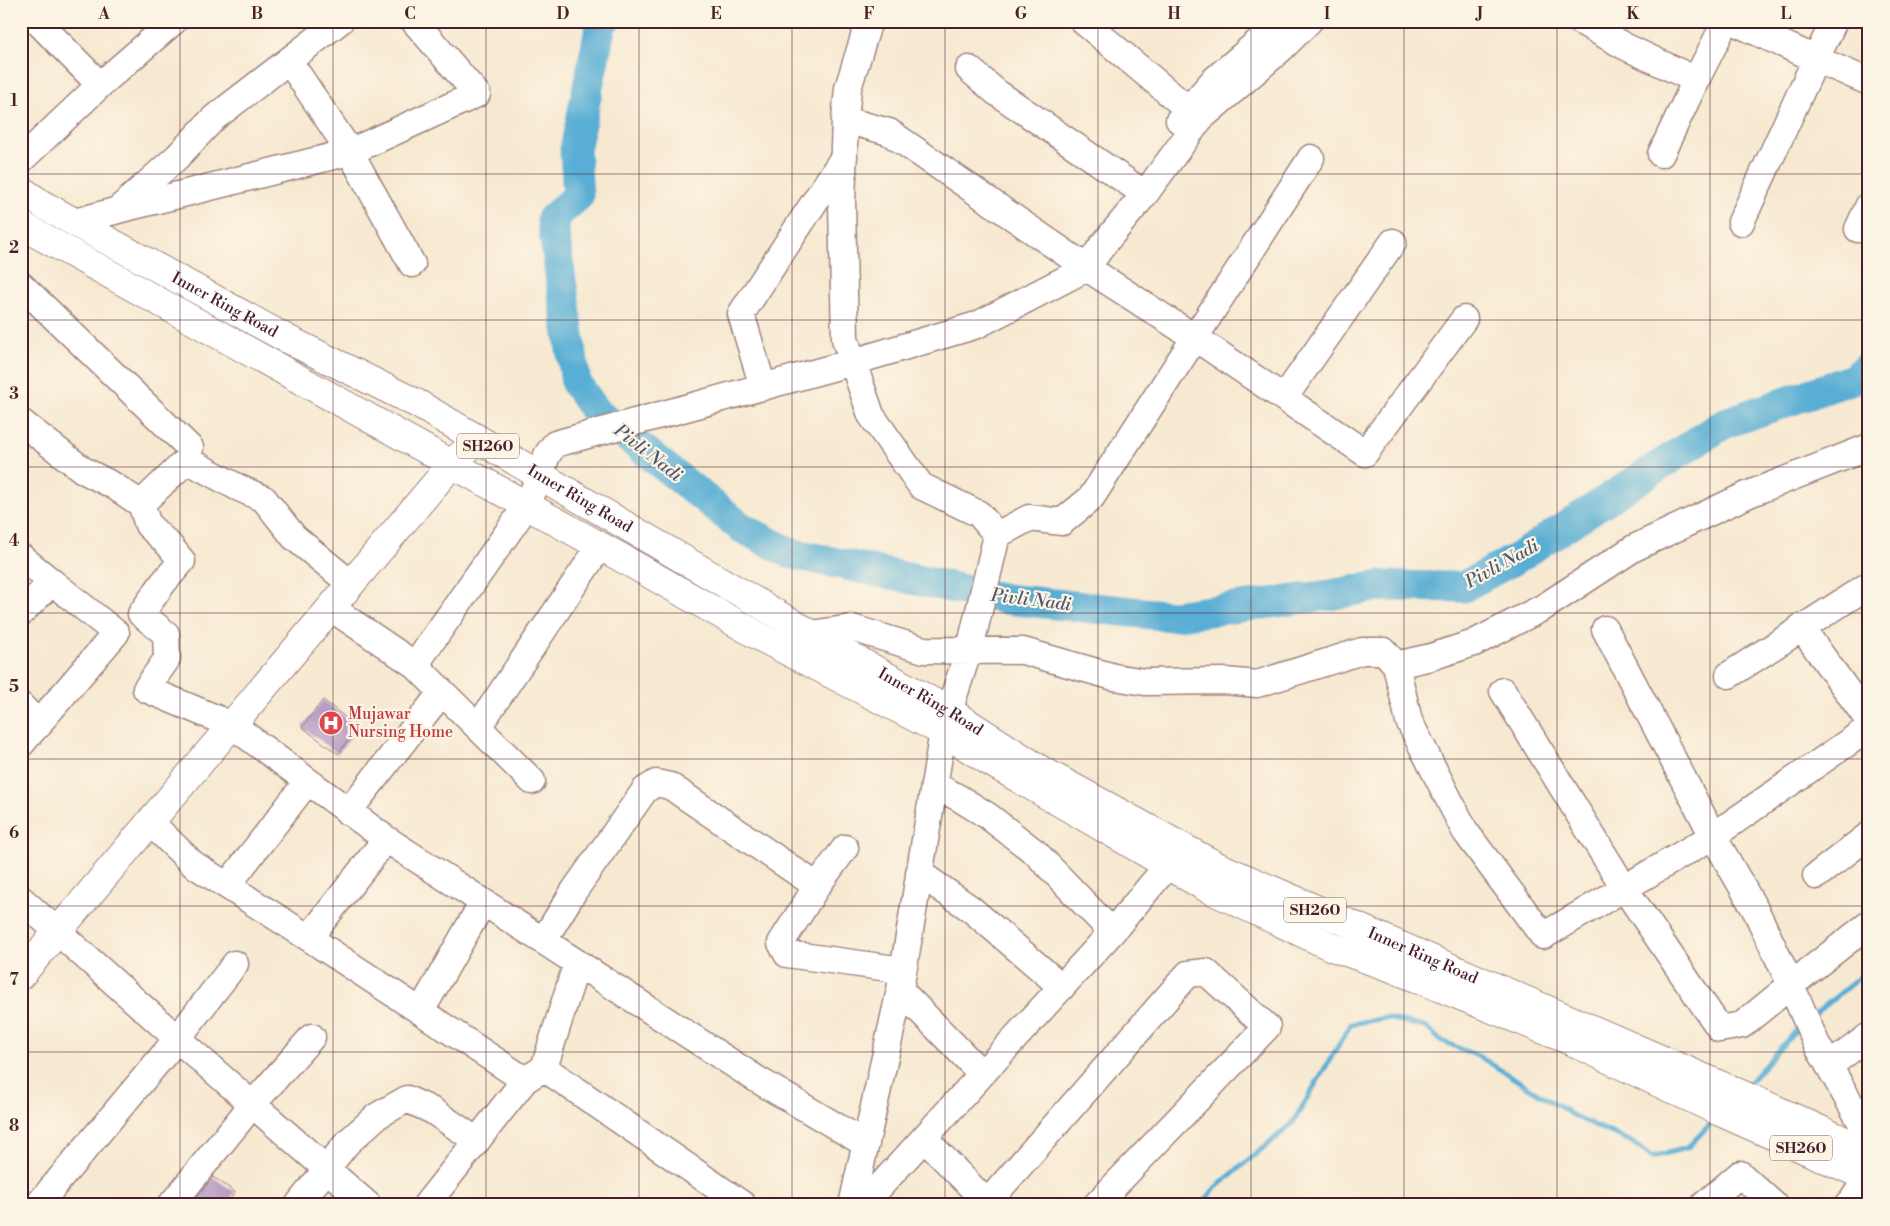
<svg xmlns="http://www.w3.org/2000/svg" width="1890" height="1226" viewBox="0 0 1890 1226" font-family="'Libre Bodoni',serif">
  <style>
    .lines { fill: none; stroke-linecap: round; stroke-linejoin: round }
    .stream { stroke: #58aed4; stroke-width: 5 }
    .river { stroke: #58aed4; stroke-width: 31 }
    .building { fill: #b59ac3 }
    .minor-casing { stroke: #a0847e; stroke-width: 29 }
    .major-casing { stroke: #a0847e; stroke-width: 30 }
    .highway-casing { stroke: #a0847e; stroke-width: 30 }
    .minor { stroke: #fff; stroke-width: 26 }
    .major { stroke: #fff; stroke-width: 28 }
    .highway { stroke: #fff; stroke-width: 28 }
    .grid { fill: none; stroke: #4a1f2b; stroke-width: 1; stroke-opacity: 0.55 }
    .labels { text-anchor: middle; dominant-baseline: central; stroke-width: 4.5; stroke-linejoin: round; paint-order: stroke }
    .shield { fill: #fcf5e5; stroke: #7f5f63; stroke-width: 1 }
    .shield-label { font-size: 15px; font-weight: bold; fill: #4a1f2b }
    .street-label { font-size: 16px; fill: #4a1f2b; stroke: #fcf5e5 }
    .health-label { font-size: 16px; fill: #be3a42; stroke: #fcf5e5; text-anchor: start }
    .water-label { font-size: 18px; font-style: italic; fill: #50586f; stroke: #fcf5e5 }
    .neatline { fill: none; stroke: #4a1f2b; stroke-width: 2 }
    .grid-label { font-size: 16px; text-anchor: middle; font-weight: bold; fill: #4a1f2b }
  </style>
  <rect width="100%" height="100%" fill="#fcf5e5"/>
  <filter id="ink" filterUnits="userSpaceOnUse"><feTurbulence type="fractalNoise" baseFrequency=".02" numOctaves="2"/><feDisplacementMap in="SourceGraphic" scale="10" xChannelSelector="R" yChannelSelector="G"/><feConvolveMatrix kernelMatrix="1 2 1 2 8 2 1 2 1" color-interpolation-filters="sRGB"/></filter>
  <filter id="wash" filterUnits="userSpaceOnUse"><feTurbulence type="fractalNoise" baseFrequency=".0096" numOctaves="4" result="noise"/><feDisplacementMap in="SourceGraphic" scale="20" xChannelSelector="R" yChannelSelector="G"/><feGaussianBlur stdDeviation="1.12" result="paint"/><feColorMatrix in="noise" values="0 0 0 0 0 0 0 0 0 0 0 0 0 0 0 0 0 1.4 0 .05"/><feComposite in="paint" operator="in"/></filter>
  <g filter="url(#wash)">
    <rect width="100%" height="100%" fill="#f7e9d1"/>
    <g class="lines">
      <path class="stream" d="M1813,1016L1869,969
        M1746,1086L1800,1026
        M1201,1205L1215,1188L1292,1124L1351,1024L1386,1018L1426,1027L1440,1040L1480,1057L1576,1117L1630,1141L1652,1157L1687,1148L1716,1118"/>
      <path class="river" d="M604,21L601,24L575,150L578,196L552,219L576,383L597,413L742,528L790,553L1006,599L1172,616L1330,595L1379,586L1463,587L1517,558L1725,423L1853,379L1869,366"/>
    </g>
    <g id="blocks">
      <path class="building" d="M323,700L358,727L338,754L302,727Z
        M213,1177L235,1192L226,1205H190Z"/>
    </g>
  </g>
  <g filter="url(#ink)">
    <use href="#blocks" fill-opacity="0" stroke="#a0847e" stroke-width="1"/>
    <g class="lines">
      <defs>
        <path id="minor" d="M37,21L100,85
          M869,21L848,88L845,120L842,203L845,339L871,415L921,486L979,514L997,535
          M1083,21L1200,119
          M1580,21L1624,46L1696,80L1726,21
          M1732,21L1816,59L1834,21
          M289,61L350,152L412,264
          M969,69L996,92L1145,194
          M845,120L889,132L1087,268L1194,337L1365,453L1464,319
          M1179,120L1213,81L1282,21
          M1661,154L1696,80
          M21,160L100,85L174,21
          M120,208L177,157L214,118L340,21
          M75,222L118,210L350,152L477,94L414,21
          M1741,222L1816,59L1869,82
          M1858,229L1869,205
          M21,285L190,448L187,460
          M763,387L741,314L844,157
          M1284,398L1393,242
          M21,422L83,470L114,486L141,504L187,460L237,487L264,499L294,537L351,584
          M141,504L148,525L169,545L182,561L163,583L141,614L166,634L167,659L146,689L232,725L386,839L758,1080L866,1144
          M21,557L52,582
          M331,608L415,665
          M21,613L52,582L116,633L21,744
          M1801,627L1869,721
          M1605,629L1713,836L1756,911L1791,985L1869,924
          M811,634L852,628L924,650L1023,651L1114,677L1145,682L1225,681L1257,684L1362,651H1384L1396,665L1409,721L1465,831L1543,936L1713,836L1869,728
          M1396,665L1431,657L1474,643L1544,607L1634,548L1749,494L1869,447
          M1729,675L1869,585
          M1503,691L1625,889L1720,1029L1742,1025L1791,985L1817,1045L1869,1136
          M21,706L39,725
          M949,711L972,640L997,535L1029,518L1062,522L1091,498L1311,158
          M478,727L600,546
          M532,781L415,665L527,505L540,476L547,455L555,444L853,362L977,325L1087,268L1102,246L1145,194L1200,119L1281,49L1309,21
          M934,785L959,798L988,816L1036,853L1112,932
          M348,812L442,692
          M150,822L193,864L309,938L525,1080
          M919,873L971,909L1062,987
          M1816,876L1869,835
          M227,886L307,782
          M817,886L781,943L787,954L903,970
          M21,899L189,1049L368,1205
          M309,938L386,839
          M543,941L574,891L645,790L656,783L670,786L817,886L845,848
          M900,990L982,1074L924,1138
          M421,1011L483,902
          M1829,1066L1869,1036
          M544,1068L577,963
          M982,1074L1112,932L1168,865L1179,846
          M987,1203L1188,974L1206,972L1267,1027L1096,1205
          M38,1205L177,1039L235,964
          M171,1205L252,1105L312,1037
          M298,1205L347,1143L377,1116L407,1099L433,1111L477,1141
          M426,1205L525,1080L544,1068L743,1205
          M852,1205L900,990L943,732
          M863,1205L924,1138L989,1205
          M1704,1205L1740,1174L1774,1205
          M1848,1205L1852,1201L1867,1178"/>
        <path id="major" d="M21,975L452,464L477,439"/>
        <g id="highway">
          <path id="s1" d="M21,190L43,205L289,340L418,404L811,634L949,711L1041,770L1217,866L1757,1101L1869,1152"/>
          <path d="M21,225L618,556L766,640L943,732L992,763L1205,887L1332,947L1392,968L1571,1041L1720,1112L1869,1178"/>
        </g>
      </defs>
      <use href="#minor" class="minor-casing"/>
      <use href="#major" class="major-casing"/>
      <use href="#highway" class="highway-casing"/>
      <use href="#minor" class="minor"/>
      <use href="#major" class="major"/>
      <use href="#highway" class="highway"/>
    </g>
  </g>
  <path class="grid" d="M180,21V1205M333,21V1205M486,21V1205M639,21V1205M792,21V1205M945,21V1205M1098,21V1205M1251,21V1205M1404,21V1205M1557,21V1205M1710,21V1205M21,174H1869M21,320H1869M21,467H1869M21,613H1869M21,759H1869M21,906H1869M21,1052H1869"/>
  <defs>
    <symbol id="hospital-disc" viewBox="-11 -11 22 22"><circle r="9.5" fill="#e0444e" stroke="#fcf5e5"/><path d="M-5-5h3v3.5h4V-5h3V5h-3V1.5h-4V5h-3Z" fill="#fff"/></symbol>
  </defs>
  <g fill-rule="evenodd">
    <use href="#hospital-disc" x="317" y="709" width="28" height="28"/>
  </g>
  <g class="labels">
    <g class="shield">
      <rect x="457" y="433.5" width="62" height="25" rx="4"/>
      <rect x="1284" y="897.5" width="62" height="25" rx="4"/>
      <rect x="1770" y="1135.5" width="62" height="25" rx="4"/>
    </g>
    <g class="shield-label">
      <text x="488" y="446">SH260</text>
      <text x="1315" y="910">SH260</text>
      <text x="1801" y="1148">SH260</text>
    </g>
    <g class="street-label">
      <text stroke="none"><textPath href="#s1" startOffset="234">Inner Ring Road</textPath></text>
      <text stroke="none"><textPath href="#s1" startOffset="639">Inner Ring Road</textPath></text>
      <text stroke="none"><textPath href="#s1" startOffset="1044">Inner Ring Road</textPath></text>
      <text stroke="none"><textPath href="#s1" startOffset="1599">Inner Ring Road</textPath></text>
    </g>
    <g class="health-label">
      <text x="348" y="714">Mujawar<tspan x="348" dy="18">Nursing Home</tspan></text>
    </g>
    <g class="water-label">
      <text transform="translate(648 453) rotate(38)">Pivli Nadi</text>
      <text transform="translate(1502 564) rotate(-29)">Pivli Nadi</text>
      <text transform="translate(1031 600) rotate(7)">Pivli Nadi</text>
    </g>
  </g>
  <rect width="1890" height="1226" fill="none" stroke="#fcf5e5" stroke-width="55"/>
  <rect x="28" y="28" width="1834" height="1170" class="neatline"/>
  <g class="grid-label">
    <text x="104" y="19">A</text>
    <text x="257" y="19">B</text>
    <text x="410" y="19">C</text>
    <text x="563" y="19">D</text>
    <text x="716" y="19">E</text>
    <text x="869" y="19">F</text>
    <text x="1021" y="19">G</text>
    <text x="1174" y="19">H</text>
    <text x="1327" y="19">I</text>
    <text x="1480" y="19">J</text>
    <text x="1633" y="19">K</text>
    <text x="1786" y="19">L</text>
    <text x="14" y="106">1</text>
    <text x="14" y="253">2</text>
    <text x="14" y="399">3</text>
    <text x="14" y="546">4</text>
    <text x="14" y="692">5</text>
    <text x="14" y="838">6</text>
    <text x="14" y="985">7</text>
    <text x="14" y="1131">8</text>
  </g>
</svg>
